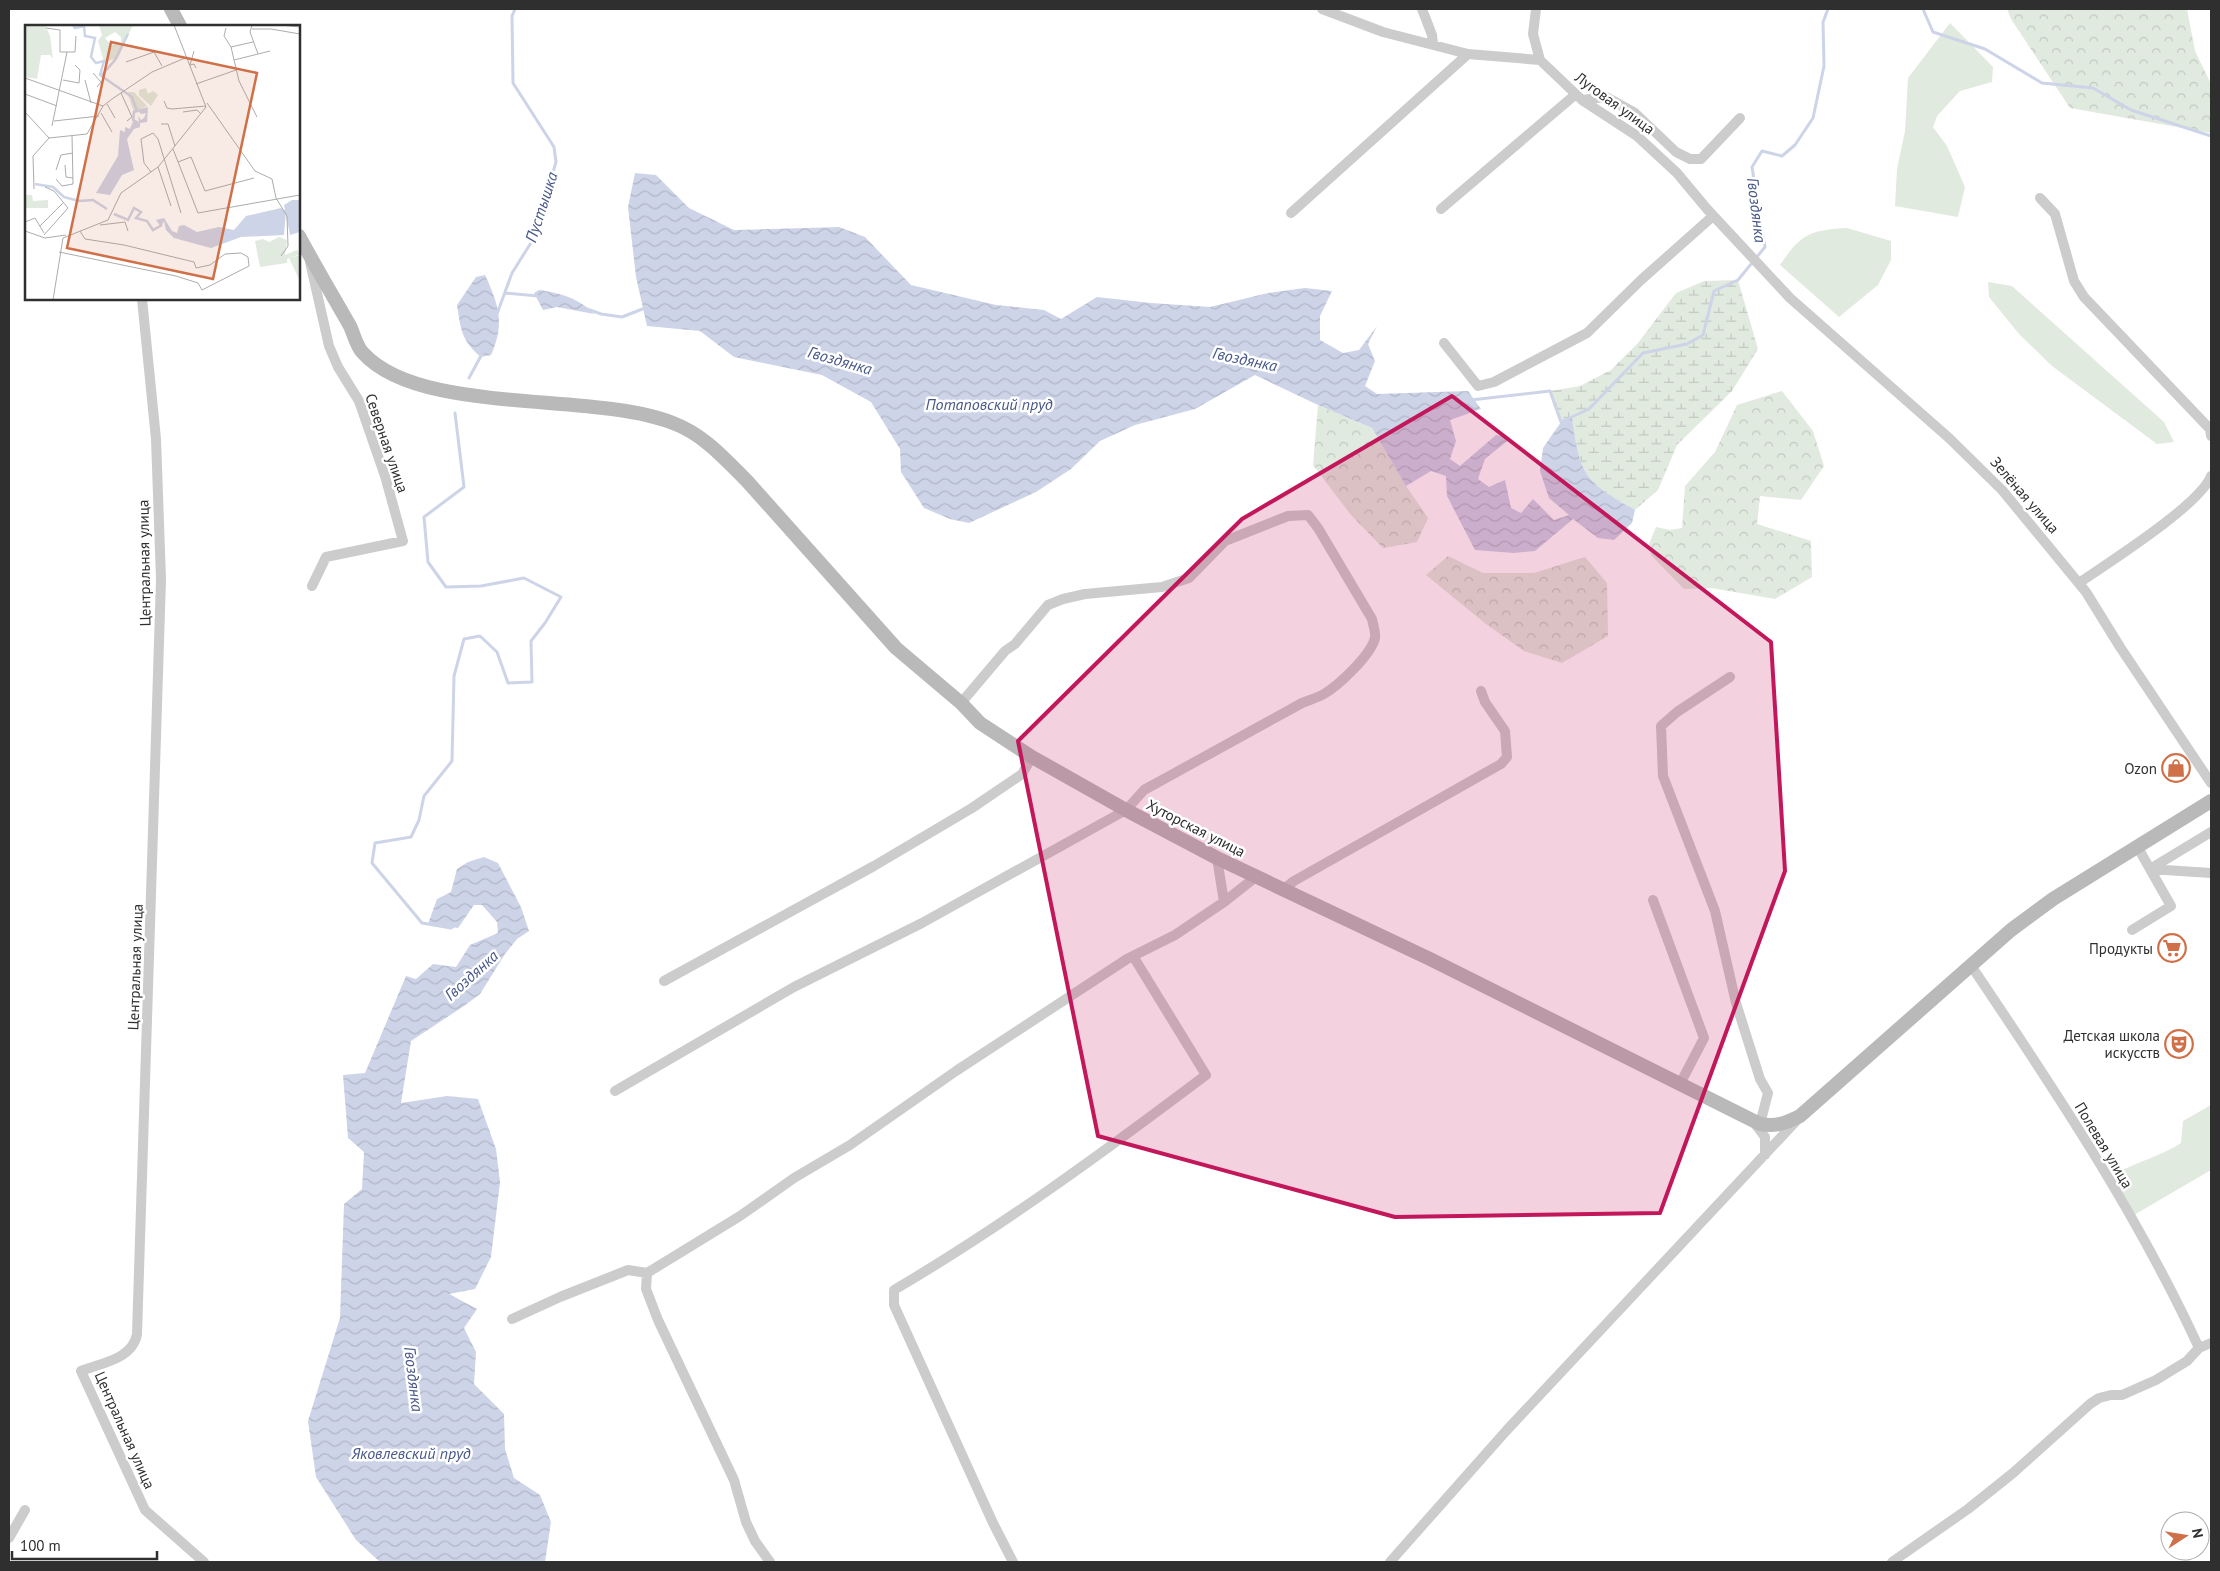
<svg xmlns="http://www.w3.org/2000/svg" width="2220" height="1571" viewBox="0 0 2220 1571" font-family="'PT Sans',sans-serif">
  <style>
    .grass { fill: #e1eadf }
    .forest { fill: url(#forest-crowns) }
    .wetland { fill: url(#wetland-marsh) }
    .water { fill: url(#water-waves) }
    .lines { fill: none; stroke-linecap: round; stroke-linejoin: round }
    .stream { stroke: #ced4e8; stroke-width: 3 }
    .street { stroke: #ccc; stroke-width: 10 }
    .secondary { stroke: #b9b9b9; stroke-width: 14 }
    .marked { fill: #c2185b; fill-opacity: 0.2; stroke: #c2185b; stroke-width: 4; stroke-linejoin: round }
    .labels { text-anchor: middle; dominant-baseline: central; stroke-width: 5; stroke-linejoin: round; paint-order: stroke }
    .street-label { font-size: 15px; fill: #2f2f2f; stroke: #fff }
    .poi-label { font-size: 15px; fill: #2f2f2f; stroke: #fff; text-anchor: end }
    .water-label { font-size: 16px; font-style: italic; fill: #475787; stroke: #fff }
    .inset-river { fill: none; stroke: #ced4e8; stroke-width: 2.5 }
    .inset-road { fill: none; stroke: #acacac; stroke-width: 1 }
    .view { fill: #cf7048; fill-opacity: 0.15; stroke: #cf7048; stroke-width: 2.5 }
    .inset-edge { fill: none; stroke: #2f2f2f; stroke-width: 2.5 }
  </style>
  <defs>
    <pattern id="forest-crowns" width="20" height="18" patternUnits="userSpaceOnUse" patternTransform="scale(1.25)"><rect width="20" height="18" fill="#e1eadf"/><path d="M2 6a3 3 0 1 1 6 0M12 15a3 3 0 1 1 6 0" fill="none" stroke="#c1c9c0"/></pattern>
    <pattern id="wetland-marsh" width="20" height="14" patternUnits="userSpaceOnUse" patternTransform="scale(1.25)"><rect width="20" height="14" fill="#e1eadf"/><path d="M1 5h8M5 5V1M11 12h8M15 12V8" fill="none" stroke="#c1c9c0"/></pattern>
    <pattern id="water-waves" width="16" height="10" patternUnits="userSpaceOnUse" patternTransform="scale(1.25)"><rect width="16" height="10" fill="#ced4e8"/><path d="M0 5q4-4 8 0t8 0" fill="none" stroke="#b1b6c7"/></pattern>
  </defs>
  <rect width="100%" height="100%" fill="#fff"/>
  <path class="grass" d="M1950,23L1993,67L1992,82L1960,91L1937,116L1933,127L1947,146L1965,187L1958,217L1895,206L1897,169L1905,131L1908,78Z
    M1847,228L1891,241V260L1878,285L1839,317L1780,265C1801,234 1810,230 1847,228Z
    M1988,282L2012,286L2164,422L2174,442L2157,444L2052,366L2019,334L1989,297Z
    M2211,1105V1170L2134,1215L2112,1175C2134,1163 2159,1157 2181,1143L2183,1121Z"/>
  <path class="forest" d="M2007,9H2187L2195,51L2211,84V133L2070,108L2011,19Z
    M1782,391L1813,431L1824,466L1801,500L1760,496L1757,524L1811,541L1812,577L1775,599L1711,588L1684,589L1651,555L1649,544L1656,527L1670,530L1682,528L1685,486L1715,452L1737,405Z
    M1318,405L1372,428L1406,486L1428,518L1417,542L1383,548L1351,515L1313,465Z
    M1448,556L1483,573H1534L1585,557L1607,583L1608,636L1562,663L1524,651L1486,624L1426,575Z"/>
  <path class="wetland" d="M1738,280L1758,349L1732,391L1677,445L1658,490L1635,510C1584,481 1580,475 1572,417L1561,422L1550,391L1580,386L1611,370L1638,343L1676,293L1704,281Z"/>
  <path class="water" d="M635,173L656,175L689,208L734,230L839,227L865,237L911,285L996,305L1044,310L1061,319L1097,297L1151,303L1210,307L1268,293L1305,288L1332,291L1320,316V340L1343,353L1359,350L1377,326L1368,344L1375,361L1365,386L1377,394L1468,391L1481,409L1450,420L1456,441L1450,459L1460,466L1496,435L1511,438L1485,459L1478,479L1489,487L1505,480L1511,508L1521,513L1533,499L1554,520L1569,515L1549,498L1540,471L1543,448L1561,422L1572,417C1580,475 1584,481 1635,510L1632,523L1614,540L1598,538L1573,519L1535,551L1514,553L1475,550L1447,496L1446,476L1431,471L1406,486L1372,428L1318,405L1255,375L1195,409L1135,425L1100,441L1071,469L1036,492L969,523L950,519L924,508L901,472L900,449L871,402L822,375L734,357L700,331L647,326L636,277L628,207Z
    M485,275C499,305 505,324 491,355L481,357C461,340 461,330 457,305L476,277Z
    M539,290C560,293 579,298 594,314L557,307L543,310L534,293Z
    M484,857L498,863L521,907L529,931L517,939L505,954L480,994L464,1006L411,1041L401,1103L447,1096L478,1099L496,1149L500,1182L491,1257L475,1289L449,1294L477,1309L464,1328L476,1352L474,1384L504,1414L505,1449L514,1478L540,1495L551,1522L545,1562H380L356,1540L316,1477L308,1421L340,1318L344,1204L362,1189L364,1152L348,1138L343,1075L365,1073L406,976L416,979L433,964L456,967L470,945L498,933L497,922L482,905H474L458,928L428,924L437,899L451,892L457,869L468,862Z"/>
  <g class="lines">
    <path class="stream" d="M1923,9L1933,32L1985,49L2042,83L2093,88L2131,110L2211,136
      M505,293L538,296
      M587,309L601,314L622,317L645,308
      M497,314L512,273L534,238L556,162L554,147L513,83L512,16L515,9
      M469,378L482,354
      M1471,400L1550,391L1561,422L1589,409L1643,353L1687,344L1703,335L1714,291L1738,280L1765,247L1752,167L1762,151L1782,156L1795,145L1813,118L1824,66L1823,22L1828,9
      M455,413L464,487L424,517L428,562L446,587L481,586L524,578L561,597L545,623L531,641L532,682L508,683L497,652L480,636L464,639L454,676L452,761L424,796L419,820L411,837L375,843L372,863L422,923L451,928L455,925"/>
    <path class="street" d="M1322,9L1383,32L1468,54L1540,60L1582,100L1637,136L1677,173L1707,209L1790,298L1949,438L2002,490L2086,592L2120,647L2211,783
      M1422,9L1432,35L1433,44
      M1536,9L1533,34L1540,60
      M1582,100L1606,97L1635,113L1676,152L1690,159H1701L1740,118
      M2040,198L2055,214L2074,281L2084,297L2210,429L2211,436
      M1441,209L1576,94
      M1291,213L1468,54
      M310,262L329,346L338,367L359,401L385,476L403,541L326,557L312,586
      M142,299L156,439L161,579L137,1334C133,1359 101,1363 81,1371L145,1510L204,1562
      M1444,343L1478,386L1494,382L1587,333L1641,280L1713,216
      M2079,583C2108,563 2200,505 2211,476
      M1730,677L1677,712L1661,726L1663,776L1715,911L1736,1003L1760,1079L1768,1093L1760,1124
      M2137,846L2150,869L2211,832
      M1217,858L1224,902
      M2150,869L2211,873
      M1285,888L1294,881L1501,764L1507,757L1505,731L1485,702L1481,691
      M1653,900L1704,1038L1680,1084
      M2132,930L2171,906L2150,869
      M1970,964C2053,1087 2137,1213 2199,1348
      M664,981L874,866L972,808L1022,774L1032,757
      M615,1091L794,987L922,923L1126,810L1144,790L1302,703C1309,700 1317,698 1324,694C1339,685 1371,655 1375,638C1376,632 1373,625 1372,619L1318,528L1308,515L1288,516L1225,541L1189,578L1162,587L1085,594L1063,599L1048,605L1015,644L1005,651L961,703
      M1753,1121L1765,1137V1155
      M512,1319L560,1297L628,1270L647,1273
      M9,1538L25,1510
      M770,1562L755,1541L746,1522L734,1480L658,1320L646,1289L647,1273L740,1216L794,1178L850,1145L956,1071L1127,959L1175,935L1224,902L1257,876
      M1013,1562L993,1523L894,1305V1290C1003,1226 1105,1151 1206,1075L1133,956
      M1390,1562L1506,1431L1798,1119
      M1892,1562L1968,1509L2013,1473L2090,1404L2099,1398L2111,1395H2122L2156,1380L2187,1361L2199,1348L2211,1343"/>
    <path class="secondary" d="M171,9L180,26
      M299,236C315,266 333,296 350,326C354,334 356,346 363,353C420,416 592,391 673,423C703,434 725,459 747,481L896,648L961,703L980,723L1032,757L1126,810L1217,858L1430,959L1760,1124C1776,1127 1786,1123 1800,1116L2011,930L2053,899L2211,801"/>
  </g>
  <path class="marked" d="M1452,396L1771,642L1785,871L1660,1213L1395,1217L1098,1136L1018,741L1242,519Z"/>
  <defs>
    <symbol id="shop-ring" viewBox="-11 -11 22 22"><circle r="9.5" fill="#fff" stroke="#cf7048" stroke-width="1.5"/><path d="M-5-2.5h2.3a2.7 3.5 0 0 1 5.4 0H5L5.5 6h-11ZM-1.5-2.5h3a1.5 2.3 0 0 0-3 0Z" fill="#cf7048"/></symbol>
    <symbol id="supermarket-ring" viewBox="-11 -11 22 22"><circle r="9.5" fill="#fff" stroke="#cf7048" stroke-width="1.5"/><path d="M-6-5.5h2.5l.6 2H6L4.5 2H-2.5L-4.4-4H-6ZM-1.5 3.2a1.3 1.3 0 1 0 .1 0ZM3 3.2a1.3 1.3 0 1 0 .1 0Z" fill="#cf7048"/></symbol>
    <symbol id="theatre-ring" viewBox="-11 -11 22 22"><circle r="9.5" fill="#fff" stroke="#cf7048" stroke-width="1.5"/><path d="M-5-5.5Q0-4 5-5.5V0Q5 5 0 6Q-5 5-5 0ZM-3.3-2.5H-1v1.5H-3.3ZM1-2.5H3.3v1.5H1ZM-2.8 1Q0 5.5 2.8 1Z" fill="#cf7048"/></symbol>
  </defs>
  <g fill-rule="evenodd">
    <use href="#shop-ring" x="2160" y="752" width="32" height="32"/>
    <use href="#supermarket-ring" x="2156" y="932" width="32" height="32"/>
    <use href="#theatre-ring" x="2163" y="1028" width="32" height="32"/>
  </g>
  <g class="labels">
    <g class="street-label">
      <text transform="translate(1615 103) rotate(36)">Луговая улица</text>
      <text transform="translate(387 443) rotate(71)">Северная улица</text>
      <text transform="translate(2025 495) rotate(49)">Зелёная улица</text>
      <text transform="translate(144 563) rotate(-91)">Центральная улица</text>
      <text transform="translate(1196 828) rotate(27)">Хуторская улица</text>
      <text transform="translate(135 967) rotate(-88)">Центральная улица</text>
      <text transform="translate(2104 1145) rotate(59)">Полевая улица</text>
      <text transform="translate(125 1430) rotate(66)">Центральная улица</text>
    </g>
    <g class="poi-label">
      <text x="2157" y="768">Ozon</text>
      <text x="2153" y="948">Продукты</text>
      <text x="2160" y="1035">Детская школа<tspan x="2160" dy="17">искусств</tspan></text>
    </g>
    <g class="water-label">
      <text transform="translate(541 207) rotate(-72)">Пустышка</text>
      <text transform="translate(1757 210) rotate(83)">Гвоздянка</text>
      <text transform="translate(1245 359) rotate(12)">Гвоздянка</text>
      <text transform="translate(840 360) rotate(16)">Гвоздянка</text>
      <text x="989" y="404">Потаповский пруд</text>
      <text transform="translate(471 975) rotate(-42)">Гвоздянка</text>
      <text transform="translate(414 1379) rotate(83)">Гвоздянка</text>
      <text x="411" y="1453">Яковлевский пруд</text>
    </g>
  </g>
  <g transform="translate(25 25)">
    <rect width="275" height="275" fill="#fff"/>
    <path d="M275,230V256L264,233Z" fill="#e1eadf"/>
    <path d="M0,0H20L25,11L28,34L25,30H16L12,54L0,52ZM74,0H113L107,2L93,33L79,37L73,16L77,10ZM90,7L96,12V18L86,20L80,13ZM121,63L123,69L128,66L133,70L126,81L114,70V65ZM0,170H7L8,176L23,175V183H0Z" fill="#e1eadf" fill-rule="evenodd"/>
    <path d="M102,67H109L122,81L109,87Z" fill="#e1eadf"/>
    <path d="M254,212L262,215L260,230L272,225L275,229L262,234V238L235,242L230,216L238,214L244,217Z" fill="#e1eadf"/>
    <path d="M123,82L122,97L115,98V102L109,104L102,114L109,145L97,150L85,170L71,168L93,131L95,105L100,107V102L105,104L109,94L114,97L113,91L116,95L119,93L121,88L116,89L112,85ZM267,175H275V207L265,210L259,180ZM256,183L261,186L259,210L216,212L186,223L149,213L141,205L139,196L136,202L131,195L139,193L147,206L152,208L154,201L159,200L172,207L194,202L209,205L221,191Z" fill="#ced4e8"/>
    <path class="inset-river" d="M48,0L50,3L59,1L60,11L70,13L66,32L71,38L79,36L75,50L107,72L112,86L109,87L108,96M76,51L90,35L103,9M10,159L28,162L39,172L54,176L68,175L82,184M89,189L103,195L109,183L116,187L111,193L122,196L128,205L137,200"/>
    <path class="inset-road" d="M227,0L225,7L233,29M256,0L275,2M21,3L35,5V27H42L27,101M201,3L199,11L206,22L214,56L232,92M227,4H246L275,9M206,22L228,17M169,26L165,40L169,39L171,43M42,27H50L51,11M209,35L245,26M101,37L129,27L137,41M68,48L76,57L72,62M0,53L78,81M38,55L54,58L55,45L50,40M60,55L66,78M171,59L211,45M96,68L107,92L102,96M0,69L32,81M139,76L142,83L147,84L181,81M182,78L230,146L247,154L251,173L262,191L263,221L256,231M82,79L90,93M0,87L24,113L62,109L78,81L87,74L127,47L160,33M158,87L172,85L176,89M76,88L87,107M29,96L74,91M136,99H143L150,121M148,124L173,188L275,170M153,137L166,132L180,166L229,153M40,140L41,152L48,153M133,142L146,181M31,145L36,130L48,128M126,147L119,138L116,114L128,108L133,114L156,188M31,154L37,161L48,159L47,110M9,164L8,131L24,113M0,197L10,193L19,208M75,200L100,197L103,206M15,201L39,177M0,206L20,213L41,210M19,210L43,183L29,166L20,162M34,227L151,251L173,258L177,265L224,241L223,232L216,228L200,229L185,240L171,243L169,237L99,220L60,214L55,206M28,275L38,213L83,195L96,168L133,142L181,82L149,0"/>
    <path class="view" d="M86,17L232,48L188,254L42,223Z"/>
    <rect width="275" height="275" class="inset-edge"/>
  </g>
  <rect width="2220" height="1571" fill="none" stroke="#2f2f2f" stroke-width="20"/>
  <g transform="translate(2185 1536) rotate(78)"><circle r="24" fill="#ffffff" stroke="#acacac"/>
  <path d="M0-4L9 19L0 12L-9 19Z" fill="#cf7048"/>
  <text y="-8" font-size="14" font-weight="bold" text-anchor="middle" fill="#2f2f2f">N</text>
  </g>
  <path d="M12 1551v8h145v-8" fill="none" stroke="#2f2f2f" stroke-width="2.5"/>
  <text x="20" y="1551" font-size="15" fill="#2f2f2f" stroke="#ffffff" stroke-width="4" paint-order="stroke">100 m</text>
</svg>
